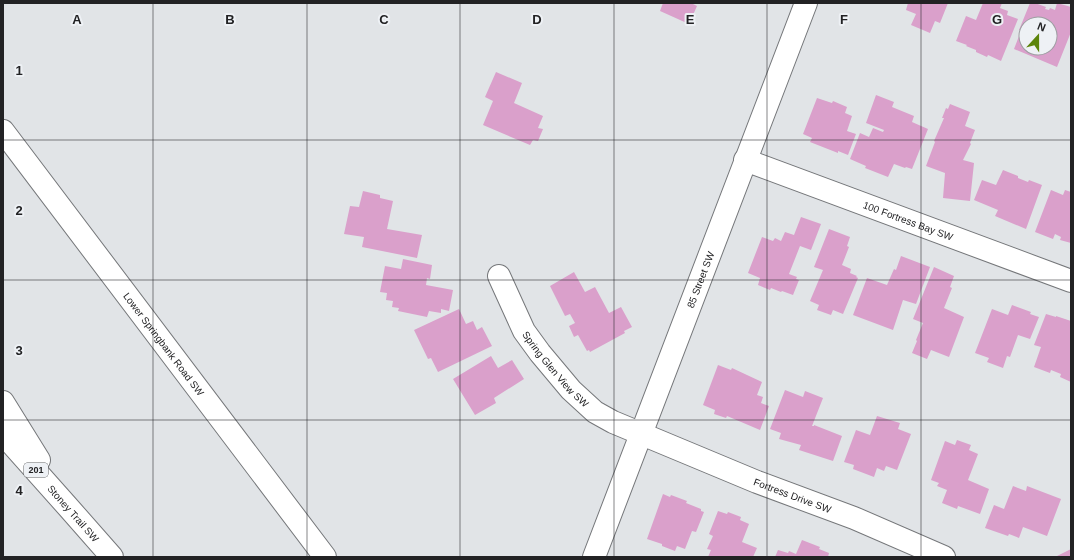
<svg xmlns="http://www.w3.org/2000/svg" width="1074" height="560" viewBox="0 0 1074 560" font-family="Helvetica,sans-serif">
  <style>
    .building { fill: #daa0cb; fill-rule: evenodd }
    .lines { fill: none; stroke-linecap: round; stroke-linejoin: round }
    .minor-casing { stroke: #75777a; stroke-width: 24 }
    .highway-casing { stroke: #75777a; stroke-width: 24 }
    .minor { stroke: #fff; stroke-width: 22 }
    .highway { stroke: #fff; stroke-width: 22 }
    .grid { fill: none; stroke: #222224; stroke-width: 1; stroke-opacity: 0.55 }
    .labels { text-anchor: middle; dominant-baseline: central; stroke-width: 4; stroke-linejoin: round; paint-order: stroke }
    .shield { fill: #eef1f5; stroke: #5f6063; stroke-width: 1 }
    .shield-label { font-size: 9px; font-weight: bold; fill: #222224 }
    .street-label { font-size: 10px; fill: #222224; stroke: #eef1f5 }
    .grid-label { font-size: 13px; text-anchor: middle; font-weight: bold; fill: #222224; stroke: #eef1f5; stroke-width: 4; stroke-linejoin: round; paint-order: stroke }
  </style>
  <rect width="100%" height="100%" fill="#e1e4e7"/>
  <path class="building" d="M663,3H693V4L697,6L689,24L660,11Z
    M908,3H948L940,23L935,21L930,33L911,25L916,14L906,10Z
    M983,3H1002L1000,8L1008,11L1007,15L1018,19L1001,61L988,55L987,57L976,52V50L966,46L967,45L956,41L966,16L976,20Z
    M1030,3H1035L1046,7L1045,9L1049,10L1050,8L1055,10L1057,3L1071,7V32L1057,67L1014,49L1021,31L1019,30ZM1026,24H1050V48H1026Z
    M496,72L522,83L514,103L543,116L538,128L543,129L538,141L533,140L530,145L483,125L493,101L485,97Z
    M876,95L894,102L892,107L914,116L912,122L928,129L912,169L906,167L905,168L894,164L888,177L865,168L866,166L850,159L860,133L869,137L873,128L883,132L884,130L866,123Z
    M817,98L832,103L833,101L847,107L845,113L852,116L847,131L856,134L848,155L838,151V153L810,142L812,138L803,134Z
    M950,104L970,112L965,126L975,130L970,143L971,144L963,160L974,163L970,201L943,198L945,173L926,166L935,142L934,141L944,118H942L946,108L948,109Z
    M1003,170L1018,176V178L1028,182L1029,180L1042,185L1026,229L995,216L998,210L974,200L982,180L996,185Z
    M1051,190L1063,195L1065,190L1071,192V243L1060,240L1061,237L1055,234L1053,239L1035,232Z
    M363,191L380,195V198L393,201L387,229L422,235L417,258L362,247L364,237L344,234L350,206L359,207Z
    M801,217L821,224L811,250L800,246L789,274L797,277L796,279L799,280L793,295L782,291L781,292L771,288L770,290L758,285L760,278L748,273L762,237L773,241L775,238L781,241L785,232L794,235Z
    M829,229L850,237L847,246L849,247L842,265L851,269L850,273L857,276L856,277L858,278L843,314L833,310L831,315L817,310L819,305L810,301L823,270L814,267Z
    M901,256L930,267L916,304L903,300L893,330L853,315L867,278L887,285L894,269L896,270Z
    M403,259L432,265L430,279L427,278L426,285L453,290L449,311L441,309V313L429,311L427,317L398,311L399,308L392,307L393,301L386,300L387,293L380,292L385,266L401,269Z
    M934,267L954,276L950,287L952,288L944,308L964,317L949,357L931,350L927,359L912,353L917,341L916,340L923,323L913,319Z
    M574,272L585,292L595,287L609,313L621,307L632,327L624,331L625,333L590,352L589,350L587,351L578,335L574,337L569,326L575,323L570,314L565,316L550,286Z
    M1012,305L1031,312L1030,314L1039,317L1030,339L1018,335L1010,357L1007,356L1003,368L987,362L989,358L975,353L992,309L1008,315Z
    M459,309L466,324L473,321L477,330L482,327L492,346L438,372L431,358L428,359L414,330Z
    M1046,314L1056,317V316L1071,321V382L1060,377L1061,374L1051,370L1050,373L1034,367L1041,347L1034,345Z
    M491,356L498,368L512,360L524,379L494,398L496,403L475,415L453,379Z
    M718,365L731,370L732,368L762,382L757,395L763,397L761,403L769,406L760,430L727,416L726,418L714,414L715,410L703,405Z
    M785,390L803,397L805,391L823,398L812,426H814V425L842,436L833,461L799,450L801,445L779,439L781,433L770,429Z
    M877,416L900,423L898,429L911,434L897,470L886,466L884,471L877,468L874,477L853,469L854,465L844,462L856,430L870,435Z
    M957,440L971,445L969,450L978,454L968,480L989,489L980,514L958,506L957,509L942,503L947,490L937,486L939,483L931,480L945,441L955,445Z
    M1013,486L1026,491L1027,486L1061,499L1047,536L1023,527L1019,538L1009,534L1008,536L985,528L994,505L1004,509Z
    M663,494L670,497L671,495L687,501L686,503L701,509V511L704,512L696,532L692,531L685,549L677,546L675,551L662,546V544L647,539Z
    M718,511L727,514L728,512L741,517L740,520L749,524L742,542L757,548L753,557H708L711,550L707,549L713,536L709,534Z
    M802,540L820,547L819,549L829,553L828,557H775L778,550L788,553L789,551L796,554Z
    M1071,549V557H1058L1057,556Z"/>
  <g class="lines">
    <defs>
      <g id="minor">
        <path id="s1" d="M3,131L325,557"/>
        <path id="s2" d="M745,160L1071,281"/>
        <path id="s3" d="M499,276L524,331L540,353L571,390L595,412L613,422L757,482L854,518L944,557"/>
        <path id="s4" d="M594,557L806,3"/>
      </g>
      <g id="highway">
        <path d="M3,402L39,460"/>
        <path id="s5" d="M3,434L68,507L112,557"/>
      </g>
    </defs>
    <use href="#minor" class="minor-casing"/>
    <use href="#highway" class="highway-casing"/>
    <use href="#minor" class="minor"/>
    <use href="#highway" class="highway"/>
  </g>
  <path class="grid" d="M153,3V557M307,3V557M460,3V557M614,3V557M767,3V557M921,3V557M3,140H1071M3,280H1071M3,420H1071"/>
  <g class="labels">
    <rect class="shield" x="24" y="463" width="24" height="14" rx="3"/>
    <g class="shield-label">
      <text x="36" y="470">201</text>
    </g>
    <g class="street-label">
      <text stroke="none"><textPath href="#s2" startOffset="174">100 Fortress Bay SW</textPath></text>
      <text stroke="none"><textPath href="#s4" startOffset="297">85 Street SW</textPath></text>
      <text stroke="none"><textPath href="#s1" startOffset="267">Lower Springbank Road SW</textPath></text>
      <text stroke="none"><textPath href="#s3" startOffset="110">Spring Glen View SW</textPath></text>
      <text stroke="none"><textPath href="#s3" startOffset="383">Fortress Drive SW</textPath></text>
      <text stroke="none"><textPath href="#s5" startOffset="106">Stoney Trail SW</textPath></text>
    </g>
  </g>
  <g class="grid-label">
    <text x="77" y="24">A</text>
    <text x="230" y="24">B</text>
    <text x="384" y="24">C</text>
    <text x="537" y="24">D</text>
    <text x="690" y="24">E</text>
    <text x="844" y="24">F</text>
    <text x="997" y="24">G</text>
    <text x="19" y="75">1</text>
    <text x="19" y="215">2</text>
    <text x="19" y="355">3</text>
    <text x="19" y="495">4</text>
  </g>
  <rect width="1074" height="560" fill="none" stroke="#222224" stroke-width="8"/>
  <g transform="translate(1038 36) rotate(21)"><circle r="19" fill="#eef1f5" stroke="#9c9ea1"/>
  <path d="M0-3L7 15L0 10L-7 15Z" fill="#5c840b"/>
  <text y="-6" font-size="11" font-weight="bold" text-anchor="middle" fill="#222224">N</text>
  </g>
</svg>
